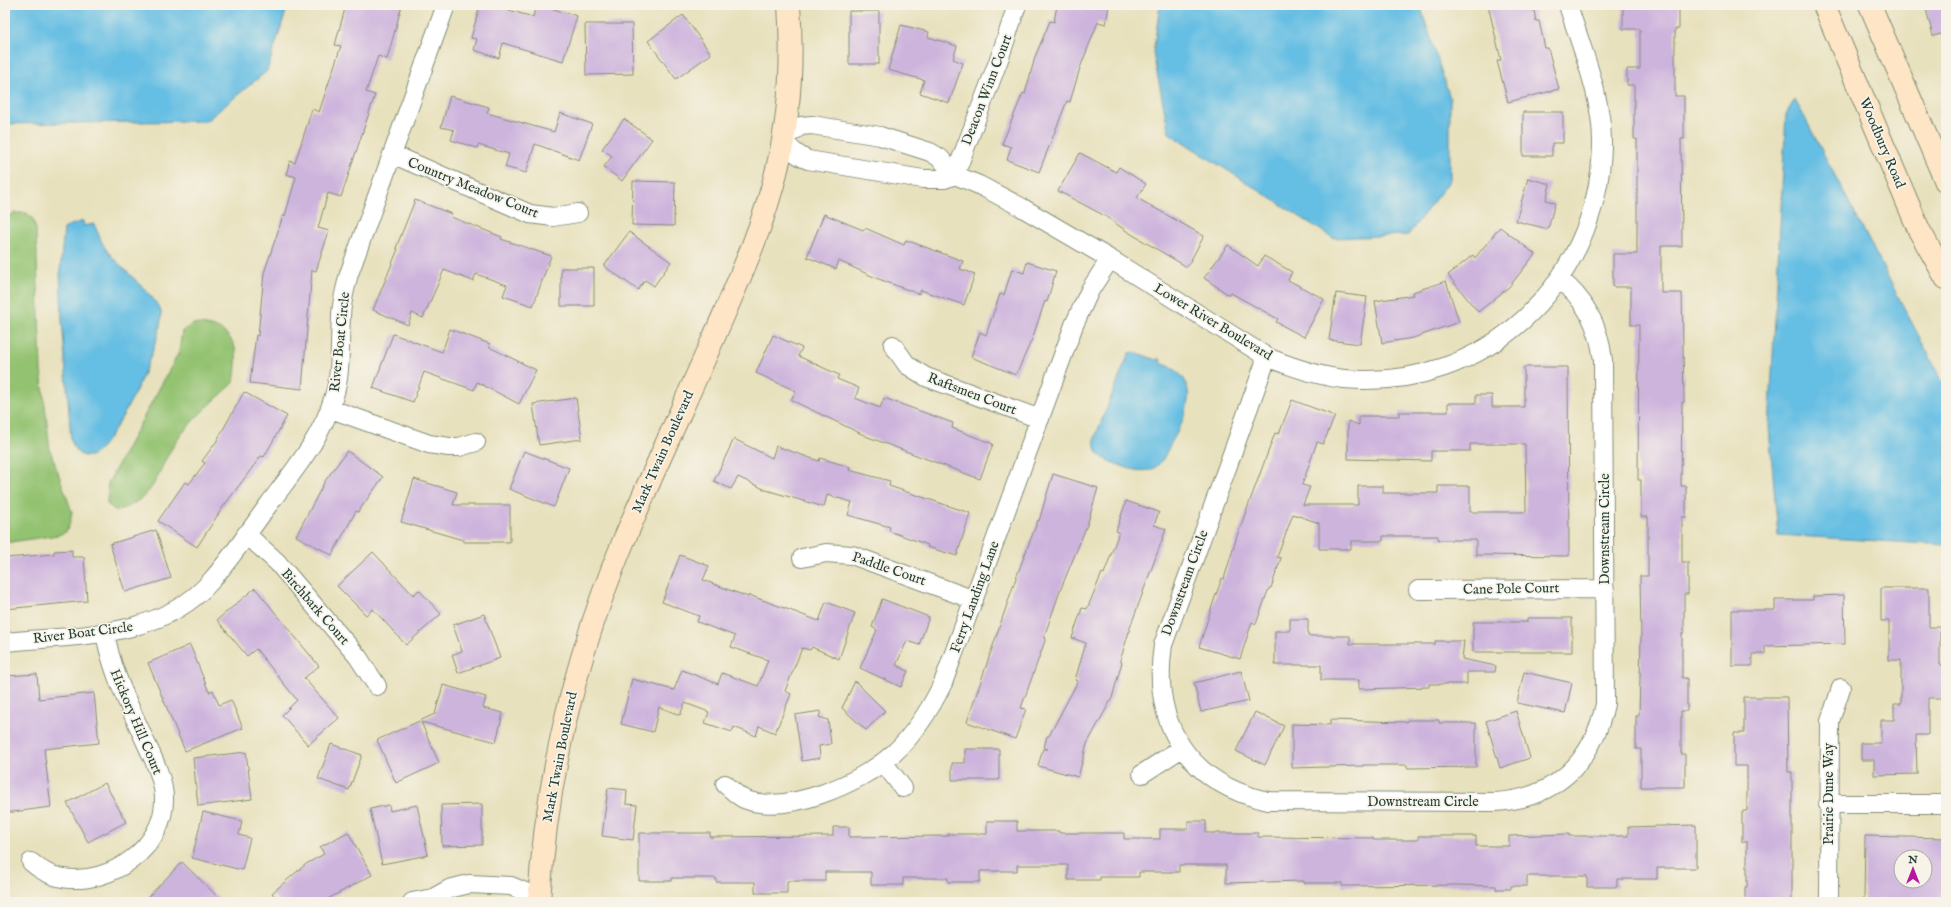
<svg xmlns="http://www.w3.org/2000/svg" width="1951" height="907" viewBox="0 0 1951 907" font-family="'IM FELL English',serif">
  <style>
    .green { fill: #93c270; stroke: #598052 }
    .water { fill: #65bee3; stroke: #427e8c }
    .building { fill: #cdb4dd; fill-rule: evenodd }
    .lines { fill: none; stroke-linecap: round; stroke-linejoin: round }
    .street-casing { stroke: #848f78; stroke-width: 20 }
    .secondary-casing { stroke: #848f78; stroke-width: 24 }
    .street { stroke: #fff; stroke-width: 18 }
    .secondary { stroke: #fde5c5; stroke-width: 22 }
    .labels { text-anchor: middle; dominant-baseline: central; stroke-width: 3.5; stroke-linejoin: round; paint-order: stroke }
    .street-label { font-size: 14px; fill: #1f3d34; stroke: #f7f3e8 }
  </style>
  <rect width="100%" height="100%" fill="#f7f3e8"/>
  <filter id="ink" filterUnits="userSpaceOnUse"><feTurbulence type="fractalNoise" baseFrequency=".025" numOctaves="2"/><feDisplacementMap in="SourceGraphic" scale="8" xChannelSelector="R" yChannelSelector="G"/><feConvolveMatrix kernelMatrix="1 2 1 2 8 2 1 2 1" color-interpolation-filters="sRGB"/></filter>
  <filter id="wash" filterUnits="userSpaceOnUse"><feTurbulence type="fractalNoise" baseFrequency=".012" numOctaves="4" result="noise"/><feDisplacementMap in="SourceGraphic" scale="16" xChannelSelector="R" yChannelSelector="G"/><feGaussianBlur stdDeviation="0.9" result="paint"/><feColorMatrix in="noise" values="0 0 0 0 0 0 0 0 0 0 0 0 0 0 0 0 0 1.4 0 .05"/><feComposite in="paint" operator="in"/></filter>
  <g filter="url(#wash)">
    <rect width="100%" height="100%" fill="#e8e1bd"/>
    <path class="green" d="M15,213H27L33,219L36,229L41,370L50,450L72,512L70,523L66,532L58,535L5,543V218Z
      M193,324C211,324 229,329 235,348C238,355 235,375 234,383C213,402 190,420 174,445C153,477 159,497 116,511L107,504L108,483L179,352L182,331Z"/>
    <path class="water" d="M5,5H288L267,71L206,121L5,124Z
      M1160,5H1420L1450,98V180L1408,235L1333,238L1169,133L1153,53Z
      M1795,99L1946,388V545L1778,535L1769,428L1786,114Z
      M83,221L84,226L94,224C99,234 101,244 109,253C120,267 157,297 161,312C166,335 113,450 90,456C79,458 74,449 71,440L62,320L60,270L64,229L68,226Z
      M1135,352L1156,360L1158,358L1161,360L1160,363C1204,376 1188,415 1170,445C1165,455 1161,467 1149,470C1137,473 1122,466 1111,462C1098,456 1093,451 1095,437L1129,353Z"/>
    <g id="blocks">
      <path class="building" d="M346,5H402L387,59L378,56L366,92L375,95L341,197L328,193L318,228L329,231L316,271L312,270L302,389L250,383L256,335L258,336L264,273L283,216H285L296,177L286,174L290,161L295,163L312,109L319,112L341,46L335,45Z
        M480,5H491L533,17L536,5H540L577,16L563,61L503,43L499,58L474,50L477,39L471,38Z
        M1057,5H1109L1106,24L1098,22L1080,68L1070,102L1067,101L1039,172L1007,160L1011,147L1002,144L1023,93L1025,94L1035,57L1050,21L1054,22Z
        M1488,5H1533L1536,21H1539L1545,48H1548L1559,89L1508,102L1497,61L1501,60Z
        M1623,5H1679V29H1675V96H1684V139H1681L1682,246H1661V293H1682L1684,402H1682L1681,486H1686V517H1682V562H1688V594H1684V633H1682V678H1687V711H1681V754H1685V787H1641V749H1636V716H1639L1641,639L1640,576H1648V517H1641V480H1638L1639,325H1631V287H1613V254H1637V139H1634V85H1627V69H1640V29H1623Z
        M1925,5H1946V33L1933,36Z
        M849,11H879V64H849Z
        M683,15L711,54L676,79L648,41Z
        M585,24H632L633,74L586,75Z
        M901,25L929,32L928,37L957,46L953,59L963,63L949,103L920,93L924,80L888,70Z
        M450,96L489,107L487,113L554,132L560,113L592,124L579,160L535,144L526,173L505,167L509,154L478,145L477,148L451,140L454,130L441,127Z
        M1523,112H1563V143H1552V156H1523Z
        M624,119L652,139L622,181L604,167L612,156L602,149Z
        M1080,153L1116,172L1119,167L1146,184L1137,198L1204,236L1187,267L1128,232L1105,216L1058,191Z
        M1528,178L1550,184L1546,200L1555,203L1548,229L1516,221Z
        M633,181L675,182L674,226L632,225Z
        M415,200L452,214L451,217L502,237L501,239L551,256L533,306L503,296L507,285L476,274L473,281L444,270L423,318L412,313L408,325L373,310L398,249L396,248Z
        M824,214L863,230L865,228L904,245L906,240L963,261L960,269L975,274L964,305L921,290L919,294L876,278L839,261L836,269L807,257Z
        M1500,227L1535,254L1509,287L1478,312L1448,275L1473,255L1475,258Z
        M629,232L671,262L654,286L645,280L638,290L604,266Z
        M1228,245L1258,266L1264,256L1292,272L1288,280L1324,299L1304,337L1276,322L1278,319L1231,293L1229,295L1204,278Z
        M1027,262L1056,271L1047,302L1045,301L1032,339L1016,375L971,357L980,332L986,335L1000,294L1004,295L1012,269L1024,273Z
        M561,268H594V306H561Z
        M1446,281L1459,322L1413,338L1382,343L1375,301L1414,295L1413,292Z
        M1336,293L1367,297L1360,344L1329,340Z
        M450,329L490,344L489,347L536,370L519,404L477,382L474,390L424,372L413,402L373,388L393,334L442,352Z
        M773,335L802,348L798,356L839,375L837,379L859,388L855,398L880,408L884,398L953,423L952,428L993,444L980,479L868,437L791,400L796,391L756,373Z
        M1524,367H1568L1569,556L1476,555V540H1438V536H1383V541H1351V549H1319V523L1293,514L1277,557L1281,558L1271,588H1269L1256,624L1252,622L1240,659L1199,647L1212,606L1222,578L1224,579L1237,536L1275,433L1279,434L1292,400L1335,416L1323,444L1317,442L1302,485L1310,487L1303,505H1358V486H1383V493H1438V486H1470V512H1526L1525,444H1470V451H1431V461L1348,459V421L1359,425V416H1399V412H1448V403H1476V395H1492V407H1524Z
        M244,392L287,416L264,457L261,456L223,507L197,547L158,521L185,482L189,484L205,463L202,461L216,442Z
        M576,398L582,439L539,445L533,404Z
        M734,439L772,458L776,446L819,461L820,458L850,467L849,470L890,481L889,486L970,513L957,556L927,547L928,545L889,531L890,527L848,515L852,502L827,495L824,507L766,490L738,477L731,489L714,481Z
        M347,451L383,477L358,512L356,511L332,555L296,536L325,481Z
        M524,451L569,468L554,507L509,489Z
        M1053,474L1098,488L1087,525L1060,591L1044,637L1046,638L1021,708L1026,709L1015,739L967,722L1017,575L1038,520L1039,521Z
        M414,479L457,492L453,505H510V542H463V540L401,522Z
        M1126,501L1159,512L1154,525L1166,529L1131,625L1120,661L1122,662L1112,698L1087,744L1078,777L1038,766L1043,749H1048L1044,748L1047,736H1049L1078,681L1075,680L1086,643L1072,638L1082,608L1087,609L1102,573L1104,574L1119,532L1116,531Z
        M156,530L171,578L125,592L110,544Z
        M72,550V557H84L87,601L5,609V558L54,554V551Z
        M373,552L413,595L419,590L441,614L406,645L373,609L366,615L337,586Z
        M680,555L709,566L703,580L748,597L749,595L819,621L826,602L855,613L839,659L812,647L810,650L802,648L785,691L791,694L775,733L759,726L756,736L734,727L732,732L705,723L709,712L685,703L680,715L659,707L653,732L621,724L632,679L674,690L682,670L718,684L722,673L758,686L768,660L731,647L735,636L697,622L699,616L662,602Z
        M255,588L319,666L304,678L339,718L308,745L282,715L297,700L256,649L247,656L217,620Z
        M1881,588H1929V627H1940V665H1946V698H1928V735H1916L1917,774L1874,775V760H1861V743H1881V720H1894V704H1901V660H1889V621H1881Z
        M1844,595L1845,644L1765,646V654H1752V666H1732V610H1775V600H1813V596Z
        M882,599L929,617L919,645L907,641L896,665L908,671L901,687L860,668L877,630L872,627Z
        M484,614L500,658L458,673L452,655L462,651L453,625Z
        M1527,618H1572V652H1473V622H1527Z
        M1290,619H1308V636H1350V644H1435V641H1464L1462,659L1496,666L1495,672H1467V684H1429V687L1359,689V680H1321V665H1275V631H1290Z
        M190,645L209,692L213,690L219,705L231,700L243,728L185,751L148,663Z
        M1241,671L1249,701L1201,712L1194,683Z
        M1524,672L1572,683L1565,713L1517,703Z
        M37,674L39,699L94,693L99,743L44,749L51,807L5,813V676Z
        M855,681L885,711L866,730L842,708Z
        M443,685L486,697L483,708L503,713L496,742L421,722L439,763L396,783L377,740L435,714Z
        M1744,697H1787L1788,772H1792V902H1745V887H1747V842H1742V811H1747V766H1734V733H1744Z
        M821,711L819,717L828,720L831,744L819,746L820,758L802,761L795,715Z
        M1516,711L1530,758L1500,768L1486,721Z
        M1255,712L1284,726L1265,765L1236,751Z
        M1330,720L1407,722V720H1439V723H1476V767L1407,768V765H1363V766L1292,768V724L1330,725Z
        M331,744L362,755L349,790L318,779Z
        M965,749H999V780H952V763H965Z
        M246,752L252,799L198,806L193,758Z
        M105,783L126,822L88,842L67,803Z
        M608,788L627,790L626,804L637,805L633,840L602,836Z
        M482,804V845L442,846L441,805Z
        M389,805L390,811L417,805L428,855L382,864L370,809Z
        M203,812L242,821L239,835L250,838L242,870L192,858Z
        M987,821H1017V831H1059V833H1124V839H1160V829H1188V821H1206V833H1258V837L1373,838V840H1418V836H1476V846H1509V836L1569,834V836H1628V827L1696,825V868H1657V879H1617V887H1587V876H1527V886H1511V889H1496V886L1457,885L1342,886V883H1304V881L1226,883V865H1179V872H1139V877H1100V880H1068V865H1017V871H980V882H948V878H903V885H871V872H825V881H787V893H755V882H716V878H672V881H639V833H710V837L833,836V827H849V837L948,836V834H987Z
        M348,832L372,875L322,902H280L272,893L306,864L324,854L320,847Z
        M1865,836L1946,838V902H1864ZM1901,857H1925V881H1901Z
        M182,862L223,902H143Z"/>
    </g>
  </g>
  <g filter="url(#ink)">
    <use href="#blocks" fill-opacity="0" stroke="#848f78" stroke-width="1"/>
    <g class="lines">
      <defs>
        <path id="street" d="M392,154L530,214L553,217L578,213
          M955,175L945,179H923L808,160C796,155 790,149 783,138L801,126L812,125L880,136L930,152L940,158L955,175L979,185L1021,207L1110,259L1267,357C1292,367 1317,376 1344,379C1484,392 1598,284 1602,146C1603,98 1582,50 1568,5
          M955,175L1001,54L1017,5
          M893,345L907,365L926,377L1040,419
          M1267,357L1163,645C1151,724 1189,784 1268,801L1495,802C1555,799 1593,762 1605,704L1603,360C1599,327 1586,299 1559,279
          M331,409L429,444L449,447H459L476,442
          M246,534L277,562L358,657L377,686
          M802,558L826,553L852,555L974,600
          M1418,590L1605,589
          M5,642C75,635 161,639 211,581C232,557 250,530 269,504C294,470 322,438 334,396C342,371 339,344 341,318C341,303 345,289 349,274L446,5
          M883,762L903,788
          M1142,774L1182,748
          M725,784C731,789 736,795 744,799C786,816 861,783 893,754C915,734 930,710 943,683L1074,325L1090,290L1110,259
          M1828,804H1946
          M31,862C40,870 50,876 63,878C110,886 166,847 164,797C163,778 154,760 146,743C130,707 111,671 105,632
          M412,902L433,898L449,889L469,884L511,886L530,894L539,901L537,902
          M1829,902L1830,721L1841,688"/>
        <path id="secondary" d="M1824,5L1919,230L1946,278
          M1870,5L1946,182
          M539,902C546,778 576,655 624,540C653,472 684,405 714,337C738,282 763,228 777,169C790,116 793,60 789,5"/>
      </defs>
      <use href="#street" class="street-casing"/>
      <use href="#secondary" class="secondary-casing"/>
      <use href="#street" class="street"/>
      <use href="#secondary" class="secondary"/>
    </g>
  </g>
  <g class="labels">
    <g class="street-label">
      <text transform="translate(987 90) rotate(-69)">Deacon Winn Court</text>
      <text transform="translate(1882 143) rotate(67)">Woodbury Road</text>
      <text transform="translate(473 188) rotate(22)">Country Meadow Court</text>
      <text transform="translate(1213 322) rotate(31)">Lower River Boulevard</text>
      <text transform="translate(340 342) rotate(-84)">River Boat Circle</text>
      <text transform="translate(972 394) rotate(21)">Raftsmen Court</text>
      <text transform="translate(663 452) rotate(-66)">Mark Twain Boulevard</text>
      <text transform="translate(1605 529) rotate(-90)">Downstream Circle</text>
      <text transform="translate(889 569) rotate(19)">Paddle Court</text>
      <text transform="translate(1185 583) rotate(-70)">Downstream Circle</text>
      <text transform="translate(1511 589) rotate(-1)">Cane Pole Court</text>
      <text transform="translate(975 597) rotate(-70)">Ferry Landing Lane</text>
      <text transform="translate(315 607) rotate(49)">Birchbark Court</text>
      <text transform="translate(83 633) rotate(-7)">River Boat Circle</text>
      <text transform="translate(136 722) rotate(67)">Hickory Hill Court</text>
      <text transform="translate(560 757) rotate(-79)">Mark Twain Boulevard</text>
      <text transform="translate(1829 794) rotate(-90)">Prairie Dune Way</text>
      <text x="1423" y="802">Downstream Circle</text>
    </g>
  </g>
  <rect width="1951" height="907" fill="none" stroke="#f7f3e8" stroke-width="20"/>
  <g transform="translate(1913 869)"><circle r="19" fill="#f7f3e8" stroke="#a1aaa0"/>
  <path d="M0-3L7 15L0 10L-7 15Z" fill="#b5179e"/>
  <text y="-6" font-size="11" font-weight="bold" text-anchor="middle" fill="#1f3d34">N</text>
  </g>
</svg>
